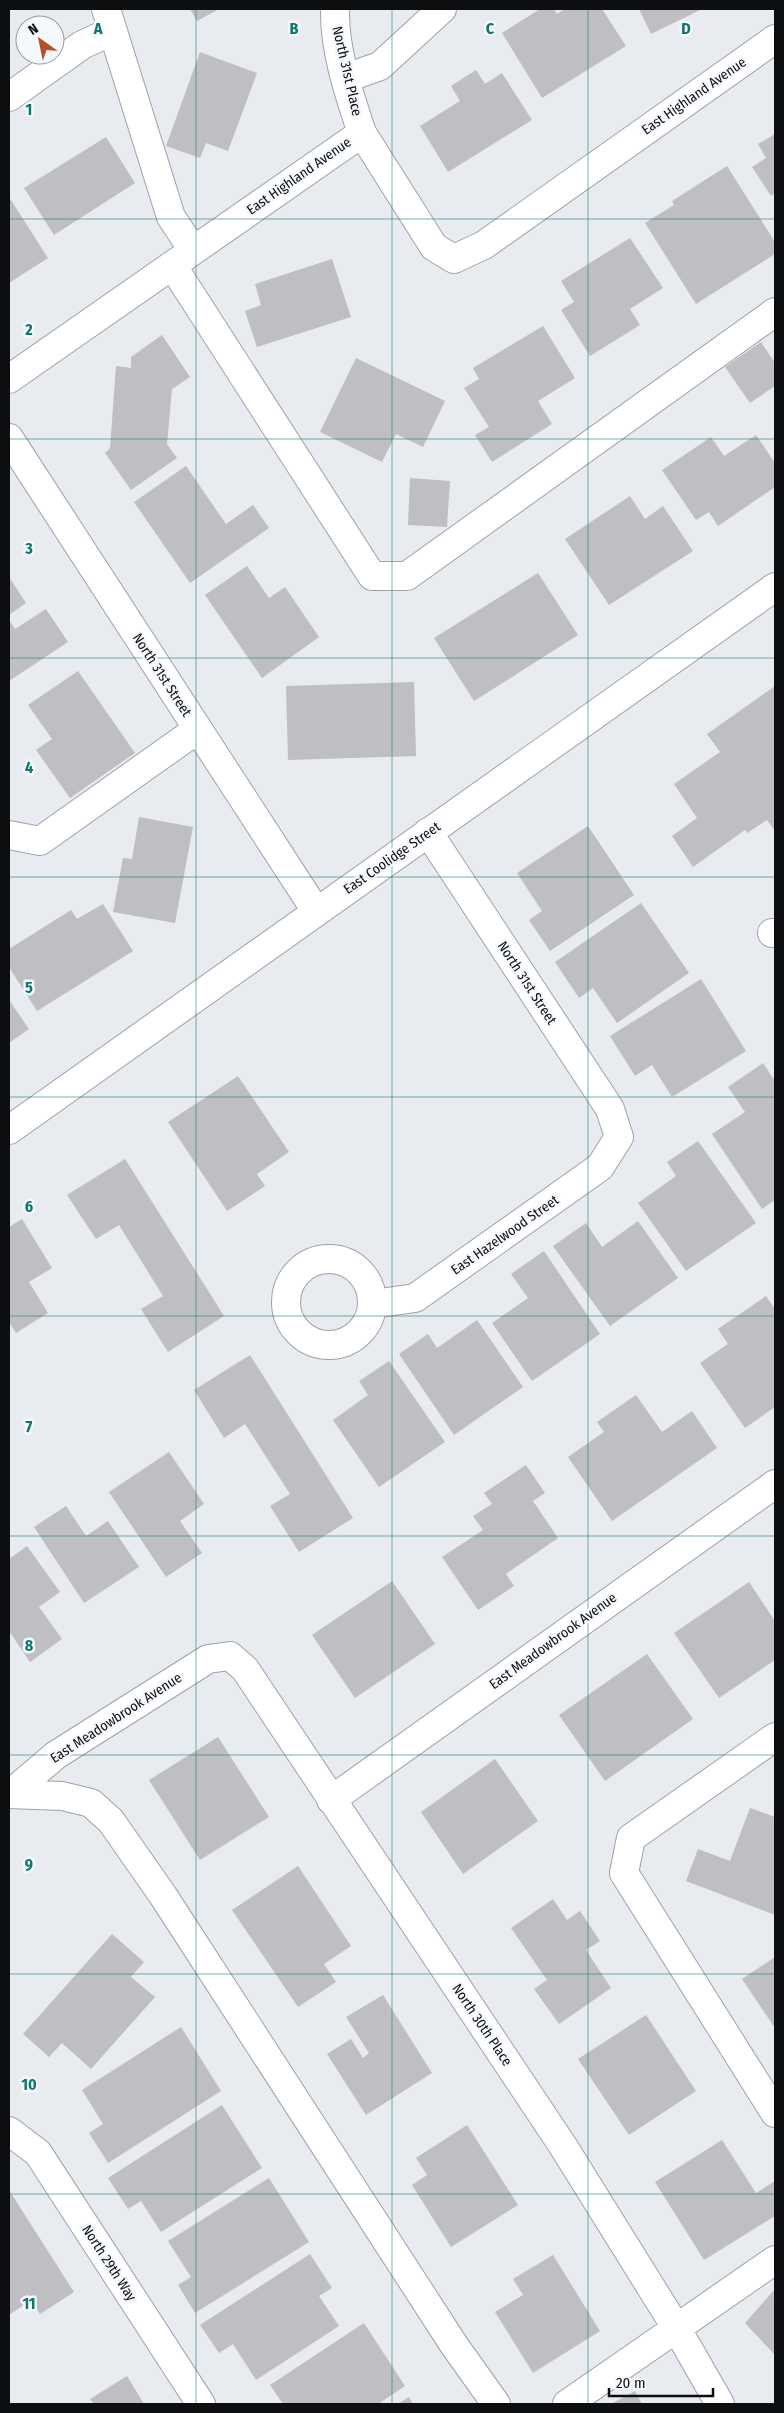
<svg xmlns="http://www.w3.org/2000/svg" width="784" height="2413" viewBox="0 0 784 2413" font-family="'Fira Sans Condensed',sans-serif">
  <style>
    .building { fill: #bebec3 }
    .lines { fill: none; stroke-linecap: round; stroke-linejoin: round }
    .minor-casing { stroke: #9fa1a6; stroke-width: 30 }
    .minor { stroke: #fff; stroke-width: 28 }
    .grid { fill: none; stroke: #0f766e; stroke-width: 1; stroke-opacity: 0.55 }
    .labels { text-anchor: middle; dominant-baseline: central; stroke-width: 5; stroke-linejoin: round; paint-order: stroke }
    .street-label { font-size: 14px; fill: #0d0e10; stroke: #f5f8fd }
    .grid-label { font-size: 16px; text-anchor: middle; font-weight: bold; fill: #0f766e; stroke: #f5f8fd; stroke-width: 5; stroke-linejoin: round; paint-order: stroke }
  </style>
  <rect width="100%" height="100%" fill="#e8ebf0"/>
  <path class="building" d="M190,9H219L197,21Z
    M540,9H554L557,14L565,9H602L626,46L542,98L502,33Z
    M639,9H702L651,34Z
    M200,52L257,73L228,151L206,143L200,158L166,146Z
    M476,70L485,84L502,73L532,120L448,172L420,126L460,101L451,86Z
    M775,134V193L771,196L752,167L766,158L758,144Z
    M106,137L135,183L54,235L24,188Z
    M727,166L775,242V254L696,304L645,223L674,205L672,201Z
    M9,197L48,258L9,283Z
    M630,238L663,288L630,309L640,325L590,356L561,310L574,302L561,281Z
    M332,259L351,317L257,347L245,311L261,305L255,284Z
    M543,326L575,378L538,401L552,424L492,462L475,435L489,427L464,388L479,379L473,368Z
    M162,335L190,377L172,389L167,444L177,458L131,490L105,453L110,448L116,366L131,368V357Z
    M761,342L775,363V386L750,403L725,367Z
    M356,358L445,401L423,447L396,434L382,462L320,432Z
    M756,435L775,463V487L718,526L709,512L696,520L662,470L711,437L724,456Z
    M186,466L226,524L253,505L269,528L190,583L134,502Z
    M410,478L450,481L447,527L408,525Z
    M630,496L645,519L663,506L693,551L609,605L565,539Z
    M247,566L269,598L285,587L319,637L262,678L205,595Z
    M538,573L578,635L474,701L434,638Z
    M9,577L26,603L9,615Z
    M46,609L68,642L9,681V620L15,629Z
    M78,671L135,753L70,798L36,750L52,739L28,705Z
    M414,682L416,756L288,760L286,686Z
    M775,686V831L767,820L747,833L745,830L693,867L672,836L697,818L674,784L720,752L707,734Z
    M139,817L193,827L175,923L113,912L123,858L132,859Z
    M588,826L634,895L550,951L529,920L542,911L517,873Z
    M641,903L689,973L617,1023L593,988L579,998L555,962Z
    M103,904L133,951L37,1011L9,967V949L71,910L77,919Z
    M701,979L746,1051L672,1097L652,1065L635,1076L610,1036Z
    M9,1000L29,1029L9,1043Z
    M763,1063L775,1081V1200L762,1209L712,1134L745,1112L728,1087Z
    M238,1076L289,1152L257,1174L265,1186L227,1211L168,1122Z
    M698,1141L756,1223L686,1271L638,1203L676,1176L667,1162Z
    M125,1159L224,1316L168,1352L141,1309L163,1296L119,1225L96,1239L67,1195Z
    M22,1219L52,1268L29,1282L48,1313L16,1333L9,1322V1227Z
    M638,1221L678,1278L610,1326L553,1246L586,1223L602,1247Z
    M544,1251L600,1334L532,1381L492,1323L528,1298L511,1274Z
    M766,1296L775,1309V1407L745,1428L700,1363L728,1344L718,1329Z
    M477,1320L523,1387L454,1435L399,1354L428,1334L437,1348Z
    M250,1355L353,1518L299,1552L270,1506L290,1494L245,1424L224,1438L194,1390Z
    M389,1361L445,1442L379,1487L333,1420L368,1395L359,1381Z
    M636,1395L662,1432L692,1411L717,1448L612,1521L568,1457L604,1432L597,1422Z
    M169,1452L204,1504L180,1521L202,1553L166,1577L109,1492Z
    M526,1465L545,1493L533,1501L558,1538L506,1574L514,1586L478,1610L442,1557L483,1530L473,1516L492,1504L484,1493Z
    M66,1506L86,1536L108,1521L139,1567L84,1603L34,1527Z
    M27,1546L60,1592L39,1607L62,1639L30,1662L9,1631V1559Z
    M392,1581L435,1644L355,1698L312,1635Z
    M749,1582L775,1621V1660L719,1698L674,1633Z
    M647,1654L693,1719L605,1781L559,1715Z
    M218,1737L269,1817L200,1860L149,1780Z
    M495,1759L538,1821L463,1874L421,1812Z
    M750,1808L775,1817V1915L686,1881L698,1849L730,1861Z
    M298,1866L351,1946L324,1964L336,1982L298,2007L232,1910Z
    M553,1899L567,1920L580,1911L600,1941L586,1950L611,1988L559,2024L534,1989L547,1980L511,1928Z
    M112,1934L144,1962L131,1977L155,1997L91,2069L62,2043L49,2057L23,2034Z
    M775,1957V2028L742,1979Z
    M383,1995L432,2073L366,2115L327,2054L351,2039L363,2058L369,2053L346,2017Z
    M646,2015L696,2091L629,2135L578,2059Z
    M181,2027L221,2091L108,2163L89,2133L103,2124L82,2090Z
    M222,2105L262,2168L161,2232L141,2201L128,2209L108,2178Z
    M467,2125L518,2205L451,2247L412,2185L427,2175L416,2158Z
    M722,2140L756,2193L775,2181V2216L704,2260L655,2182Z
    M269,2178L309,2242L195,2313L178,2285L191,2277L168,2241Z
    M9,2190L74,2292L40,2314L31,2300L9,2315Z
    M310,2254L332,2288L319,2296L339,2326L256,2380L233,2344L219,2353L200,2325Z
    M553,2255L600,2331L533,2373L495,2312L523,2295L513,2279Z
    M775,2289V2355L745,2323Z
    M364,2323L405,2386L378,2404H283L270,2385Z
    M127,2376L144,2404H94L90,2399Z
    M635,2391L642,2404H611Z
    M409,2397L413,2404H398Z"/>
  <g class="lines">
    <defs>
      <path id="minor" d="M106,9L171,217L193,250
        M335,9C334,50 349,94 362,133
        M346,78L380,66L442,9
        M9,97L82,45L112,31
        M172,265L372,576H407L775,312
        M9,379L362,133L434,247L454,259L484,245L775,39
        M9,438L316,911
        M9,835L40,841L198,729
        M772,933H775
        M9,1130L775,587
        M286 1302a43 43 0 1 1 86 0a43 43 0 1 1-86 0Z
        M373,1304L415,1298L600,1167L619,1137L610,1109L428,832
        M775,1737L631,1838L624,1873L775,2113
        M9,1794L62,1796L91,1803L111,1821L164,1897L454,2345L496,2404
        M10,1794L56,1755L208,1659L230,1656L245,1669L563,2146L677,2329L720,2404
        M331,1800L775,1484
        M9,2131L38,2153L201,2404
        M567,2404L775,2260"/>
    </defs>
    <use href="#minor" class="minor-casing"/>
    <use href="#minor" class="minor"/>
  </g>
  <path class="grid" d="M196,9V2404M392,9V2404M588,9V2404M9,219H775M9,439H775M9,658H775M9,877H775M9,1097H775M9,1316H775M9,1536H775M9,1755H775M9,1974H775M9,2194H775"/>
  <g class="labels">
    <g class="street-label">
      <text transform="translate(347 71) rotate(77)">North 31st Place</text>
      <text transform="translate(694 96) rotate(-35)">East Highland Avenue</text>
      <text transform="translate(299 176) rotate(-35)">East Highland Avenue</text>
      <text transform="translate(162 675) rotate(57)">North 31st Street</text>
      <text transform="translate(392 858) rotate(-35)">East Coolidge Street</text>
      <text transform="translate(527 983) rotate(57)">North 31st Street</text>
      <text transform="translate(505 1235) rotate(-35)">East Hazelwood Street</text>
      <text transform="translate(553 1641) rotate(-36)">East Meadowbrook Avenue</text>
      <text transform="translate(116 1718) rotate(-33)">East Meadowbrook Avenue</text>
      <text transform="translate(482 2025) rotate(56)">North 30th Place</text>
      <text transform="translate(109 2263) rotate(57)">North 29th Way</text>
    </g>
  </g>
  <g class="grid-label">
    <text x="98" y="34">A</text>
    <text x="294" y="34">B</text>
    <text x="490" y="34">C</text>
    <text x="686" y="34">D</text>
    <text x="29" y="115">1</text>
    <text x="29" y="335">2</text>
    <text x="29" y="554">3</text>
    <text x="29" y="773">4</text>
    <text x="29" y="993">5</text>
    <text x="29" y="1212">6</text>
    <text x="29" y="1432">7</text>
    <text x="29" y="1651">8</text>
    <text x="29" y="1870">9</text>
    <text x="29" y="2090">10</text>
    <text x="29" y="2309">11</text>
  </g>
  <rect width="784" height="2413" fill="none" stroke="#0d0e10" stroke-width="20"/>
  <g transform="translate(40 40) rotate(327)"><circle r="24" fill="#f5f8fd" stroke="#989a9e"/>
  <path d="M0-4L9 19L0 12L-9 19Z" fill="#b64e28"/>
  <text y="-8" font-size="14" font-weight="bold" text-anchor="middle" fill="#0d0e10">N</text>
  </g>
  <path d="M609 2388v8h104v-8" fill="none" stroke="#0d0e10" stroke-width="2.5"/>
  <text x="616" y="2388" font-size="15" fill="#0d0e10" stroke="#f5f8fd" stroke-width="4" paint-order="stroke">20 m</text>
</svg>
